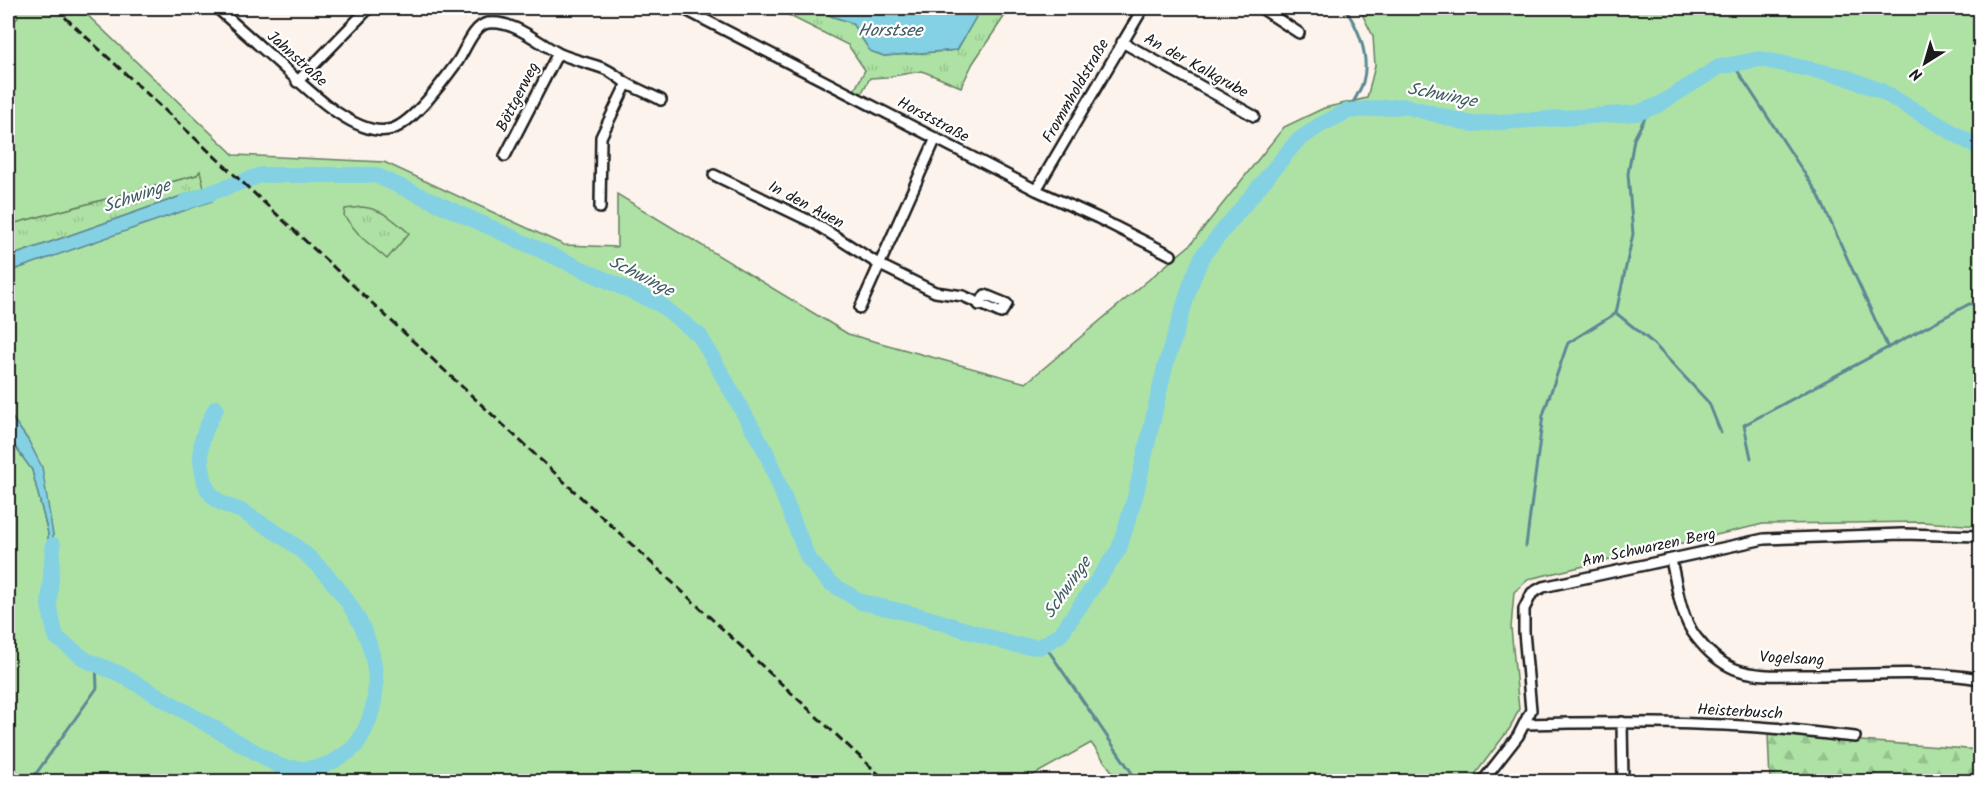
<svg xmlns="http://www.w3.org/2000/svg" width="1988" height="789" viewBox="0 0 1988 789" font-family="Kalam,sans-serif">
  <style>
    .green { fill: #aee2a4; stroke: #657f60; stroke-width: 1.5 }
    .forest { fill: url(#forest-firs); stroke: #657f60; stroke-width: 1.5 }
    .park { fill: url(#park-tufts); stroke: #657f60; stroke-width: 1.5 }
    .water { fill: #84d1e4; stroke: #5a8994; stroke-width: 1.5 }
    .lines { fill: none; stroke-linecap: round; stroke-linejoin: round }
    .stream { stroke: #5a8994; stroke-width: 3 }
    .river { stroke: #84d1e4; stroke-width: 16 }
    .street-casing { stroke: #1c1c1c; stroke-width: 14 }
    .street { stroke: #fff; stroke-width: 9 }
    .rail { stroke: #1c1c1c; stroke-width: 3; stroke-dasharray: 9 4.5; stroke-linecap: butt }
    .labels { text-anchor: middle; dominant-baseline: central; stroke-width: 4.5; stroke-linejoin: round; paint-order: stroke }
    .street-label { font-size: 16px; fill: #1c1c1c; stroke: #fff }
    .water-label { font-size: 18px; font-style: italic; fill: #405b62; stroke: #fff }
  </style>
  <defs>
    <pattern id="forest-firs" width="22" height="20" patternUnits="userSpaceOnUse" patternTransform="scale(1.5)"><rect width="22" height="20" fill="#aee2a4"/><path d="M5 1l3.5 6h-7zM16 11l3.5 6h-7z" fill="#95c18d"/></pattern>
    <pattern id="park-tufts" width="24" height="20" patternUnits="userSpaceOnUse" patternTransform="scale(1.5)"><rect width="24" height="20" fill="#aee2a4"/><path d="M3 7l-1-3M5 7V3M7 7l1-3M15 17l-1-3M17 17v-4M19 17l1-3" fill="none" stroke="#95c18d"/></pattern>
  </defs>
  <rect width="100%" height="100%" fill="#fcf3ec"/>
  <filter id="ink" filterUnits="userSpaceOnUse"><feTurbulence type="fractalNoise" baseFrequency=".0167" numOctaves="2"/><feDisplacementMap in="SourceGraphic" scale="12" xChannelSelector="R" yChannelSelector="G"/><feConvolveMatrix kernelMatrix="1 2 1 2 8 2 1 2 1" color-interpolation-filters="sRGB"/></filter>
  <g filter="url(#ink)">
    <path class="green" d="M8,8H80L234,155L384,162L564,245L617,247V194L848,334L1026,383L1190,245L1284,127L1324,108L1367,98L1375,66L1373,36L1359,8H1980V526L1922,522L1763,524L1529,579L1514,592L1511,628L1519,709L1510,728L1470,781H1119L1091,743L1021,782L8,781V437L32,470L48,533L49,594L53,535L28,440L8,412V272L211,200L205,195L200,172L197,175L8,225V29L18,17Z"/>
    <path class="forest" d="M1768,734L1980,750V781H1770Z"/>
    <path class="park" d="M774,8H823L831,16L852,23L870,51L884,56L957,50L981,8H1010L973,63L961,87L922,71L887,77L870,78L861,94L854,91L865,70L848,45Z
      M200,171L204,188L8,257V225L197,175Z
      M362,207C382,209 394,220 409,233L387,259L361,237L344,216L345,209Z"/>
    <path class="water" d="M823,9V8H981L957,50L884,56L870,51L852,23L831,16Z
      M204,188L205,195L212,201L8,272V257Z
      M8,412L28,440L42,467L53,535L49,606L48,533L32,470L8,437Z"/>
    <g class="lines">
      <path class="stream" d="M1344,8C1359,27 1370,57 1363,82C1360,92 1353,102 1348,111
        M1733,64L1818,194L1888,348
        M1616,313L1653,343L1709,403L1721,433
        M1751,458L1744,425L1969,304H1980
        M1526,546L1543,415L1566,348L1568,343L1616,313L1633,234L1628,174L1634,139L1650,108
        M1044,644L1138,782
        M317,768L321,782
        M30,782L97,688L96,664"/>
      <path class="river" d="M185,202L261,175H375L661,305L700,336L766,452L808,558L829,582L861,602L921,616L1014,645L1039,647L1060,635L1119,549L1135,497L1165,367L1191,283L1203,255L1296,142L1320,125L1348,111L1405,106L1471,124L1637,113L1658,105L1719,67L1760,59L1843,76L1881,91L1976,146L1980,147
        M53,545L49,606L56,637L86,660L120,674L281,767C306,770 320,771 342,756C347,753 352,750 356,745C408,668 347,581 282,536C269,528 256,520 243,512C235,508 225,506 218,501C214,498 208,491 206,486C205,483 204,477 203,473C197,445 203,433 216,408"/>
      <defs>
        <path id="street" d="M217,8C238,27 260,46 281,65C304,86 357,140 392,129C414,122 444,80 458,61C465,50 474,25 488,23C514,20 537,42 558,53C573,60 590,63 605,69C614,73 621,80 628,84C639,90 650,94 661,100
          M682,8L1036,190L1098,218L1171,255
          M1261,8L1299,33
          M1122,42L1254,116
          M297,82L369,8
          M505,156L558,53
          M714,175L814,223L880,265L935,292L963,296L1001,313L1007,304L985,295L979,305
          M1036,190L1143,8
          M600,208L601,137L627,83
          M860,308L936,138
          M1671,560C1677,585 1680,617 1696,637C1706,650 1720,663 1735,669C1756,677 1781,675 1803,675C1861,676 1923,669 1980,679
          M1622,722L1623,782
          M1525,724C1603,722 1681,722 1759,727C1791,729 1824,734 1855,737
          M1482,782L1518,736L1531,710L1524,632V609L1532,593L1543,587L1764,539L1902,534L1980,536"/>
      </defs>
      <use href="#street" class="street-casing"/>
      <use href="#street" class="street"/>
      <path class="rail" d="M55,8L887,782"/>
    </g>
  </g>
  <g class="labels">
    <g class="street-label">
      <text transform="translate(297 59) rotate(42)">Jahnstraße</text>
      <text transform="translate(1196 66) rotate(29)">An der Kalkgrube</text>
      <text transform="translate(1076 91) rotate(-60)">Frommholdstraße</text>
      <text transform="translate(518 97) rotate(-63)">Böttgerweg</text>
      <text transform="translate(933 120) rotate(28)">Horststraße</text>
      <text transform="translate(806 205) rotate(28)">In den Auen</text>
      <text transform="translate(1649 548) rotate(-12)">Am Schwarzen Berg</text>
      <text transform="translate(1792 659) rotate(3)">Vogelsang</text>
      <text transform="translate(1740 712) rotate(3)">Heisterbusch</text>
    </g>
    <g class="water-label">
      <text x="890" y="31">Horstsee</text>
      <text transform="translate(1442 96) rotate(11)">Schwinge</text>
      <text transform="translate(137 197) rotate(-19)">Schwinge</text>
      <text transform="translate(641 277) rotate(27)">Schwinge</text>
      <text transform="translate(1068 588) rotate(-55)">Schwinge</text>
    </g>
  </g>
  <rect width="1988" height="789" fill="none" stroke="#fff" stroke-width="30"/>
  <rect x="15" y="15" width="1958" height="759" fill="none" stroke="#1c1c1c" stroke-width="2" filter="url(#ink)"/>
  <g transform="translate(1925 63) rotate(217)" stroke="#ffffff" stroke-width="4.5" paint-order="stroke">
  <path d="M0-4.5L10 22L0 15L-10 22Z" fill="#1c1c1c"/>
  <text y="-9" font-size="16" font-weight="bold" text-anchor="middle" fill="#1c1c1c">N</text>
  </g>
</svg>
